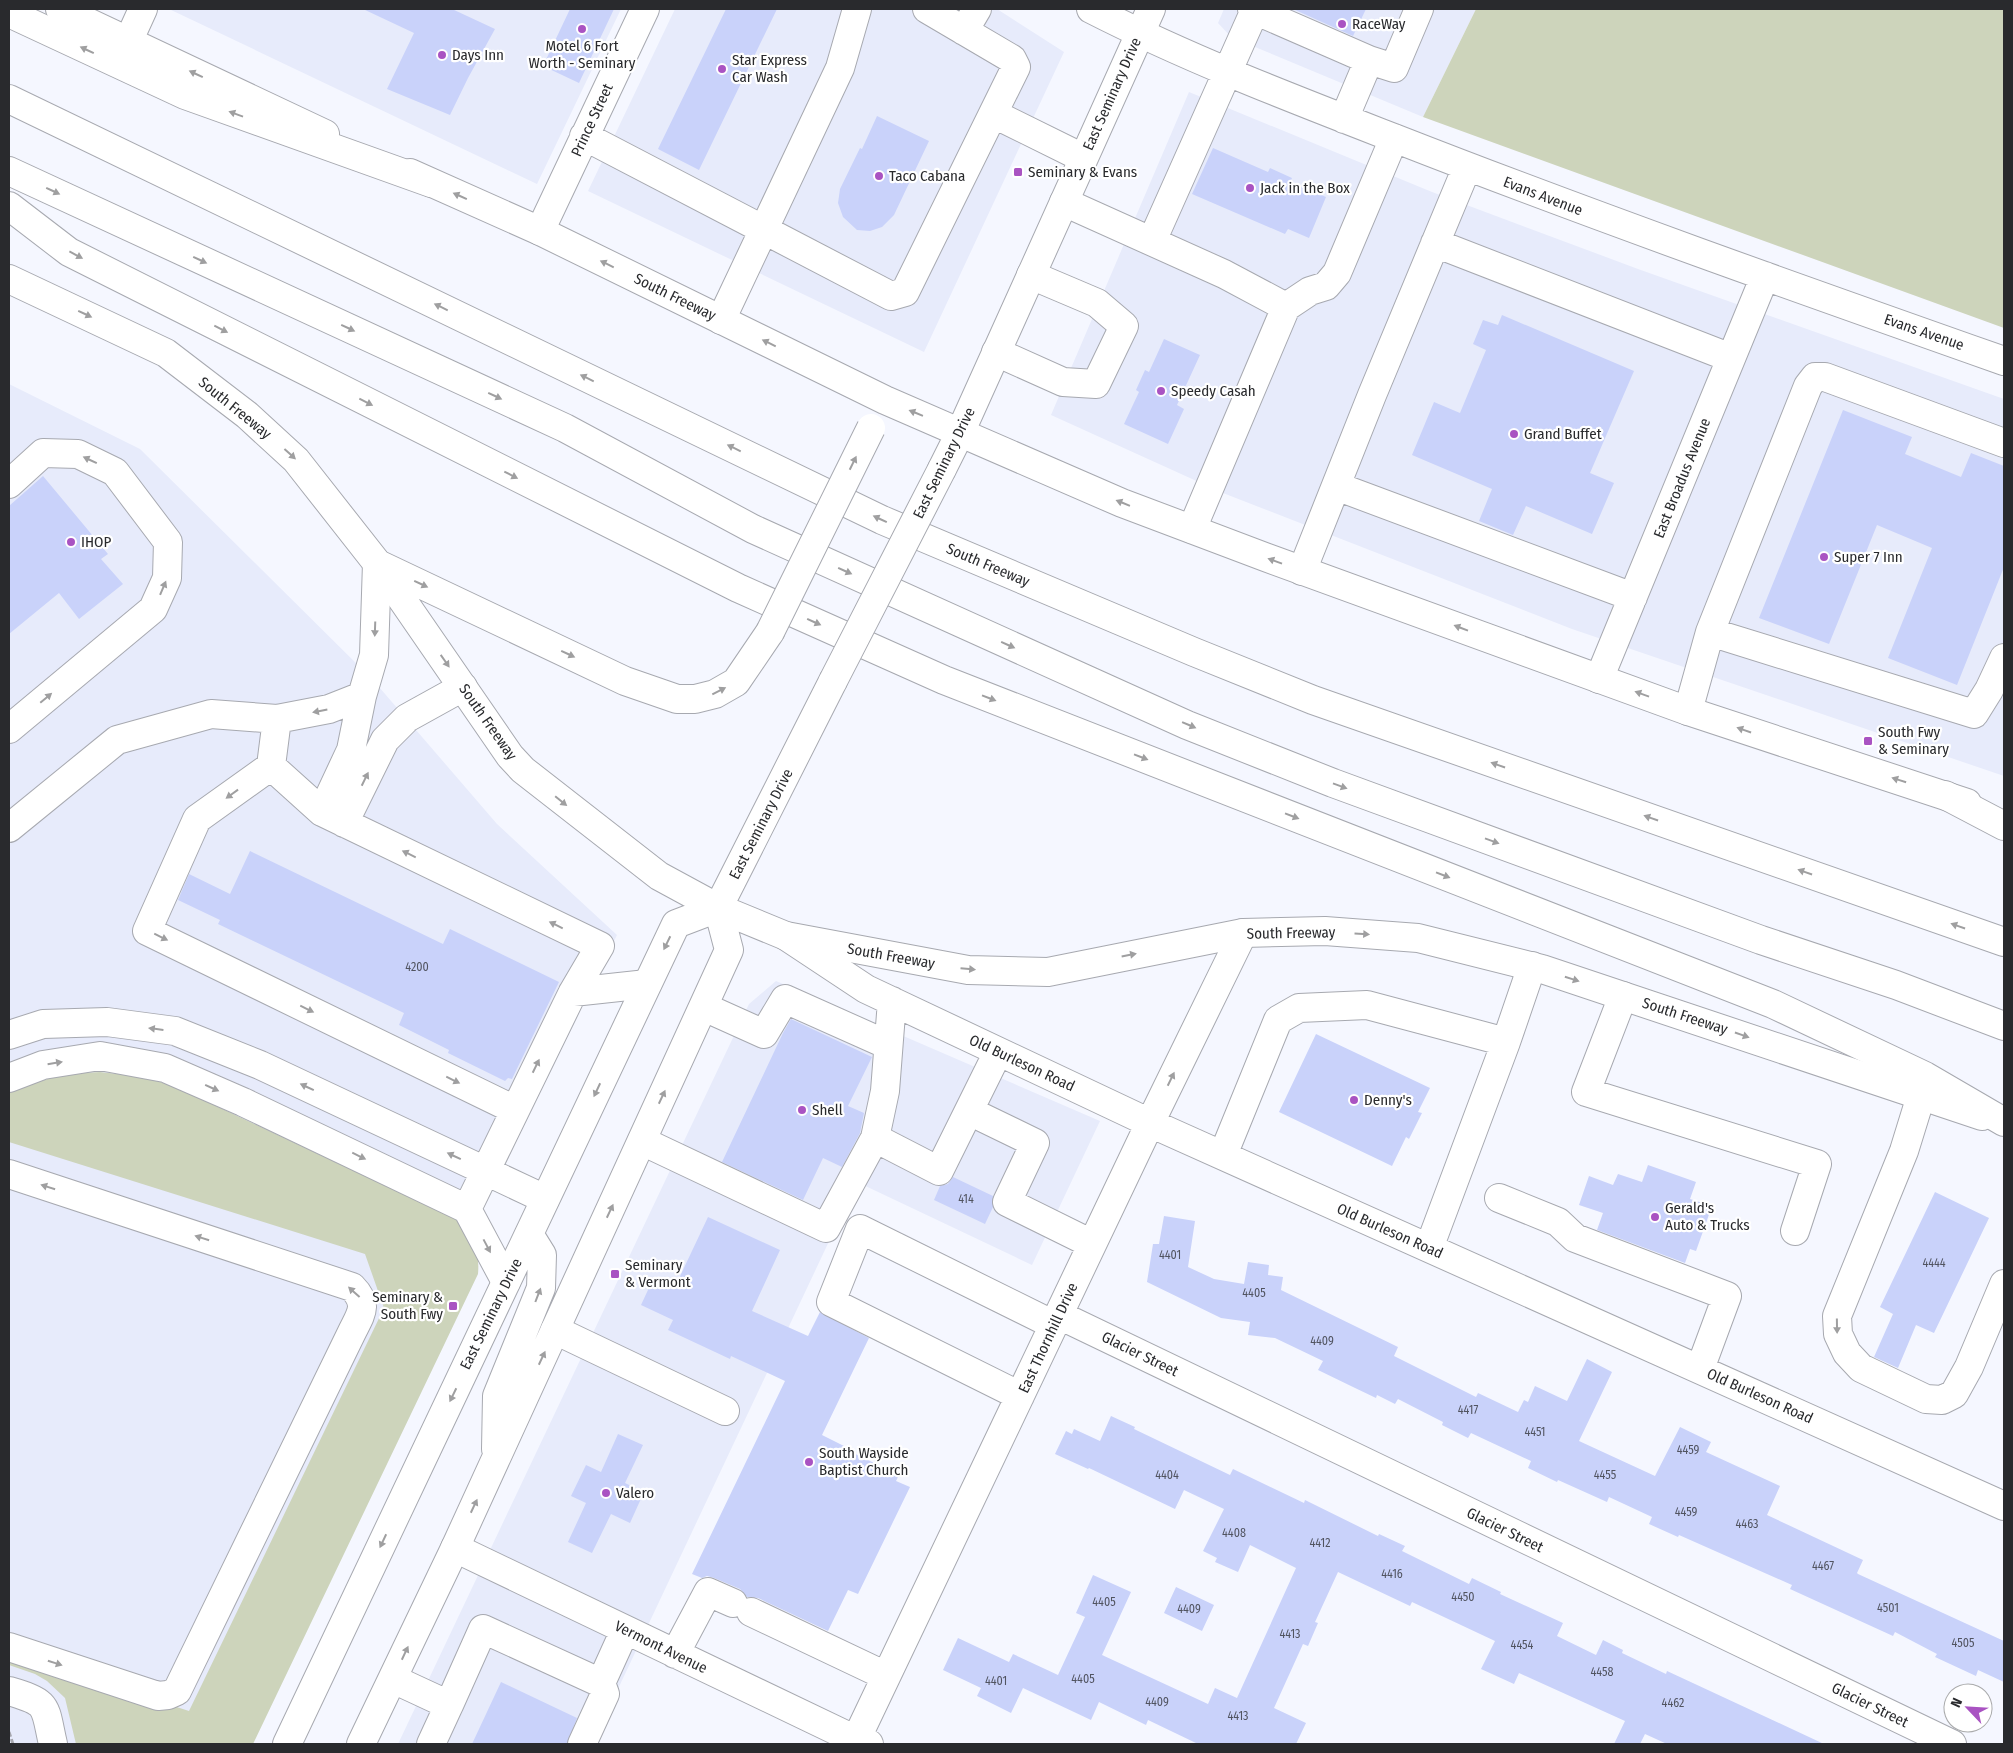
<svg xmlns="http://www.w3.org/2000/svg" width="2013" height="1753" viewBox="0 0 2013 1753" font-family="'Fira Sans Condensed',sans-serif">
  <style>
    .built { fill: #e7ebfb }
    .green { fill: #cdd4bb }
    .building { fill: #c9d2fa }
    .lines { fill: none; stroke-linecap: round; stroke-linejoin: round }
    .minor-casing { stroke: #a7a9b0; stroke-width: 30 }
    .major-casing { stroke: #a7a9b0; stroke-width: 30 }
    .highway-casing { stroke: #a7a9b0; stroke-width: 30 }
    .path { stroke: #a6a7ae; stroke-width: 3; stroke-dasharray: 5 2.5; stroke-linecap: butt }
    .minor { stroke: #fff; stroke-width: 28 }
    .major { stroke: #fff; stroke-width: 28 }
    .highway { stroke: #fff; stroke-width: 28 }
    .major-bridge-casing { stroke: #a7a9b0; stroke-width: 30; stroke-linecap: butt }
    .major-bridge { stroke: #fff; stroke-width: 28 }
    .oneway { fill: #9f9fa0 }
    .poi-dot { fill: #a953c2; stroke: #fff; stroke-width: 2 }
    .labels { text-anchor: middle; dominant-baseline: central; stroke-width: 4.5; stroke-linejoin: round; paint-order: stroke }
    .number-label { font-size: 12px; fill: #515460 }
    .poi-label { font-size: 15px; fill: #292a2d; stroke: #fff; text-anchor: start }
    .street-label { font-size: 15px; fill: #292a2d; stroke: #fff }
  </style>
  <rect width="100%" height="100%" fill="#f5f7ff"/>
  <path class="built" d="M169,9H621L537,184Z
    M675,9H997L1064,52L924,352L588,191Z
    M1224,9H1476L1423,117L1231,37L1218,23Z
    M1189,92L1432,192L1638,269L2004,399V776L1572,629L1223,493L1051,415Z
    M9,384L140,449L373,680L497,824L617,935L206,1744H9Z
    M776,981L1100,1121L1032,1265L857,1182L592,1744H398L749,1004Z"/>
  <path class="green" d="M1476,9H2004V328L1423,117Z
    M100,1072L145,1077L176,1087L456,1219C473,1233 480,1251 478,1274L253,1744H76L65,1698L47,1681L35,1674L9,1665V1653L189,1711L384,1308L365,1254L9,1142V1092L62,1074Z"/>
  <path class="building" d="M363,9H452L495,29L468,78L450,115L387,89L414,33Z
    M570,9H614L579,83L543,66Z
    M726,9H777L699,170L658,149Z
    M1293,9H1366L1353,36Z
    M877,116L929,141L894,215L882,227L870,231L857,230L843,217L838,203L840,189L860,148L862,149Z
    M1213,148L1268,172L1270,168L1292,178L1290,182L1326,197L1309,238L1288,229L1285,234L1192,194Z
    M1502,315L1634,371L1590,473L1614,483L1592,534L1526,506L1513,535L1479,521L1492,489L1412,455L1434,402L1460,413L1486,350L1473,344L1483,320L1498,325Z
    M1164,339L1200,355L1177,405L1184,409L1168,444L1124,424L1139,392L1136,390L1145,370L1149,372Z
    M1843,410L1912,437L1905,454L1961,477L1971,453L2004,466V567L1957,685L1888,658L1932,548L1877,525L1829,644L1759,618Z
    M43,476L108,554L101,559L123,584L79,619L59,593L9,634V506Z
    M250,851L443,944L450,929L559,982L512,1079L508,1078L505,1081L448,1053L449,1050L399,1025L404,1013L218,924L220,920L178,900L189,874L230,894Z
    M791,1019L872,1057L848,1106L864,1113L860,1133L842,1167L823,1158L803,1200L722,1162L783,1033Z
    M1316,1034L1430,1088L1418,1112L1422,1113L1409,1139L1406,1137L1392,1166L1279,1112Z
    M1648,1165L1696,1182L1690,1199L1712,1206L1696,1251L1690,1249L1685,1263L1597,1230L1603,1213L1579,1205L1589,1176L1613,1185L1618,1174L1642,1182Z
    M953,1177L993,1196V1207L985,1224L934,1200L940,1186L948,1184Z
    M1935,1192L1989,1218L1934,1333L1916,1325L1898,1368L1874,1357L1893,1314L1880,1307Z
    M1164,1216L1195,1221L1188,1267L1214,1279L1244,1284L1248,1262L1269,1265L1268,1275L1283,1277L1281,1290L1398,1347L1394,1356L1476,1397L1478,1393L1518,1412L1524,1400L1528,1402L1535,1386L1567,1401L1587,1359L1612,1372L1579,1441L1655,1476L1680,1427L1711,1442L1706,1452L1780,1486L1767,1515L1863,1560L1857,1573L1858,1574L2004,1641V1682L1978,1670L1976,1676L1935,1657L1937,1654L1895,1632L1893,1636L1790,1589L1792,1585L1679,1535L1678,1537L1649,1524L1652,1517L1609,1497L1607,1502L1558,1480L1557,1482L1528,1468L1531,1461L1471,1433L1468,1438L1442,1425L1443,1422L1398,1399L1395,1404L1377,1395L1376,1398L1353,1387L1318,1370L1323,1361L1275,1338L1248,1335L1250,1322L1221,1318L1147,1282L1153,1244H1159Z
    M708,1217L780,1250L752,1311L808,1336L820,1312L869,1338L822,1435L844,1446L843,1448L899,1475L896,1481L910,1487L858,1594L848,1590L828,1631L758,1598L747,1597L740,1589L714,1578L707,1576L702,1578L692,1574L785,1381L731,1356L730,1359L668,1330L673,1320L641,1305L654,1277L675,1287Z
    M1111,1416L1135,1427L1134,1429L1230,1475L1233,1469L1304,1503L1305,1500L1378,1536L1379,1534L1405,1546L1402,1551L1469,1584L1472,1578L1501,1592L1500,1594L1563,1623L1557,1636L1596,1655L1603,1640L1623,1650L1622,1653L1666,1674L1667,1671L1824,1744H1667L1645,1734L1640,1744H1614L1625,1721L1519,1673L1514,1684L1481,1669L1495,1641L1412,1602L1410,1606L1338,1572L1315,1622L1318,1623L1308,1646L1303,1644L1274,1708L1306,1723L1296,1744H1198L1148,1720L1146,1725L1099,1702L1091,1720L1023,1688L1011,1713L977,1696L981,1688L943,1670L958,1638L1009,1662L1013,1654L1058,1675L1085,1617L1076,1613L1093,1575L1131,1592L1102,1655L1208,1704L1215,1688L1237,1698L1296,1568L1250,1545L1238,1572L1215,1562L1217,1558L1203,1551L1224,1509L1184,1490L1175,1509L1089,1468L1088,1469L1055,1454L1066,1431L1072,1434L1074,1429L1100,1441Z
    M618,1434L643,1445L625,1483L644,1492L630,1523L611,1514L592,1553L568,1542L586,1503L571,1496L586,1465L601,1472Z
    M1176,1587L1214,1605L1202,1631L1164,1613Z
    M501,1682L577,1718L567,1744H472Z"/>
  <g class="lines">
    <defs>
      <path id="minor" d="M1091,9C1189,59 1291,98 1394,138C1596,217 1800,289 2004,361
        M1252,9L1369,60L1344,119
        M964,31L977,9
        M128,42L143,9
        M1369,60L1394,68L1419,9
        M994,114L1083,158
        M584,136L891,296L905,292L1016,67L1012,59L927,9
        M1064,202L1224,274L1286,307
        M540,231L645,9
        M1152,241L1255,10
        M1435,243L1731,358
        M721,320L840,68L857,9
        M996,352L1063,382L1096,384L1124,326L1097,303L1031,275
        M9,484L43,453L78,454L115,472L168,542L167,578L153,609L9,729
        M1336,486L1633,597
        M1192,529L1286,307L1310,291L1326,286L1337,273L1394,138
        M1302,571L1372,395L1467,167
        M1710,632L1974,714L1989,690L2004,658
        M1599,679L1765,276
        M1688,711L1710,632L1808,386L1815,377H1825L2004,443
        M277,719L271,766L197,819L147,931L515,1110
        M271,766L322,812L600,946L573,992L467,1209
        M322,812L351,750L362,696L374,655L377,563
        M344,823L385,740L407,718L463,687
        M9,828L117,740L211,714L277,719L329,709L362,696
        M786,936L866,989L1150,1123L2004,1506
        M573,992L647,984
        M1623,996L1586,1092L1817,1164L1795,1231
        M892,1001L885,1091L875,1138L939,1171L998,1052
        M704,1007L764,1034L785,999L888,1045
        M9,1035L43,1024L107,1022L175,1031L260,1065L545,1199
        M1506,1042L1532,966
        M9,1078L43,1065L100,1056L165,1068L243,1102L467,1209L506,1282
        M1921,1096L1904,1151L1837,1316L1838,1334L1847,1353L1861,1368L1926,1399L1942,1400L1954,1394L1969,1367L2004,1284
        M969,1111L1035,1143L1007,1202L1092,1244
        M642,1141L826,1228L875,1138
        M1223,1155L1278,1020L1299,1008L1367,1005L1506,1042L1429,1248
        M9,1174L352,1287C370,1305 360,1315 351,1334L177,1691L168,1695L158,1696L9,1647
        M1499,1198L1558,1222L1575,1238L1727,1296L1700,1369
        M1059,1315L1952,1744
        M555,1330L725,1411
        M1020,1396L831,1302L860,1229L1054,1325
        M455,1548L856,1740L869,1744
        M751,1612L886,1676
        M675,1654L708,1592L733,1603
        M393,1679L449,1705L483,1629L601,1683L605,1694L582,1744
        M601,1683L625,1630
        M9,1691C50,1703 44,1705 53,1744
        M431,1744L449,1705
        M854,1744L1150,1123L1243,933"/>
      <path id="major" d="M60,9L325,134
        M410,173L540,231L885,400L1122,503L1265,557L1688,711L1967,803
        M9,279L166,353L247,415L296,460L377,563L510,756L523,770L659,876L718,908L786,936L968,970L1048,972L1243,933L1325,931L1418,938L1542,969L1982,1116
        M942,469L960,433L1151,9
        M378,564L625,681L677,699H695L715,694L736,682L770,632
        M496,1449L497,1396L541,1288L542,1255L529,1234
        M287,1744L676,924L718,908
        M361,1744L455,1548L729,950L718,908L833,681"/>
      <path id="highway" d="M9,13L185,95L431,183
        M9,99L882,520L1194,652L1313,700L2004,942
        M9,171L565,428L753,529L1187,725L1333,783L1761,940L1896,985L2004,1026
        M9,206L69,252L738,588L944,680L1773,1004L1925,1076L2004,1122
        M1945,795L2004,826"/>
    </defs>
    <use href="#minor" class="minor-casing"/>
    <use href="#major" class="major-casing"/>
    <use href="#highway" class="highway-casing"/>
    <path class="path" d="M9,1732L13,1744"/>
    <use href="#minor" class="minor"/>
    <use href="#major" class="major"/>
    <use href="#highway" class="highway"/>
    <defs>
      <path id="major-bridge" d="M770,632L871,428
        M833,681L942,469"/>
    </defs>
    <use href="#major-bridge" class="major-bridge-casing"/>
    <use href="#major-bridge" class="major-bridge"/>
  </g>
  <defs><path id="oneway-solid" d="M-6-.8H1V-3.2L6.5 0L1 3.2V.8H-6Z" transform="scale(1.25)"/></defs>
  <g class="oneway">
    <use href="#oneway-solid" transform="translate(87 50) rotate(-155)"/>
    <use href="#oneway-solid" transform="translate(196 74) rotate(-155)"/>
    <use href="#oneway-solid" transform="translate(236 114) rotate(-160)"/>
    <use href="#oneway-solid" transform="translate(53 191) rotate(25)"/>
    <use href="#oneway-solid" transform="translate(460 196) rotate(-156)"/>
    <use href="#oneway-solid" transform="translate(76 255) rotate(28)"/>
    <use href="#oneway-solid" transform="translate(200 260) rotate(25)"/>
    <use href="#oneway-solid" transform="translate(607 264) rotate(-154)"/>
    <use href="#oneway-solid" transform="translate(441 307) rotate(-154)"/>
    <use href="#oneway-solid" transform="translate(85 314) rotate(25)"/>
    <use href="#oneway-solid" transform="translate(348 328) rotate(25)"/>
    <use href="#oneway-solid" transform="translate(221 329) rotate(27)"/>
    <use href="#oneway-solid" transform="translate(769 343) rotate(-154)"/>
    <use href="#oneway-solid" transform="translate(587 378) rotate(-154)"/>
    <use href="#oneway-solid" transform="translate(495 396) rotate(25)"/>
    <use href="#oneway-solid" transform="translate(366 402) rotate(27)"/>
    <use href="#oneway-solid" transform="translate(916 413) rotate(-158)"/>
    <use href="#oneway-solid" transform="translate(734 448) rotate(-154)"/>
    <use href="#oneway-solid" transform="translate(290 454) rotate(42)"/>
    <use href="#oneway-solid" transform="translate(90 460) rotate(-155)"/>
    <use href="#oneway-solid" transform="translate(853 463) rotate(-64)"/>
    <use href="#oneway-solid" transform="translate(511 475) rotate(27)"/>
    <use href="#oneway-solid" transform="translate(1123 503) rotate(-158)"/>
    <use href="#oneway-solid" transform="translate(880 519) rotate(-155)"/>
    <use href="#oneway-solid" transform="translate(1275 561) rotate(-160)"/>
    <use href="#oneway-solid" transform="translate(845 571) rotate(24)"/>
    <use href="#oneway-solid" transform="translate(421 584) rotate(25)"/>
    <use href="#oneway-solid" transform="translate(163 588) rotate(-67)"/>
    <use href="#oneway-solid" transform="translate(814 622) rotate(24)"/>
    <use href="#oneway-solid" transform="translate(1461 628) rotate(-159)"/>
    <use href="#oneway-solid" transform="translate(375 629) rotate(92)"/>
    <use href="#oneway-solid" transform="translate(1008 645) rotate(24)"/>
    <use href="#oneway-solid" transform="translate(568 654) rotate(25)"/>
    <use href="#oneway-solid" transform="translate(445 661) rotate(55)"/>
    <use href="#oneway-solid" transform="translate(719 691) rotate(-27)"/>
    <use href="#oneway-solid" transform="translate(1642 694) rotate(-160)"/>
    <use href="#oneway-solid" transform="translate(46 698) rotate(-40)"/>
    <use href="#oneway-solid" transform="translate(989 698) rotate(21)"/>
    <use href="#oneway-solid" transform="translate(320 711) rotate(169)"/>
    <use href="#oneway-solid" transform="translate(1189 725) rotate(23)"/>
    <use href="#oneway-solid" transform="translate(1744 730) rotate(-161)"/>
    <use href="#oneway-solid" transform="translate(1141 757) rotate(21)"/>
    <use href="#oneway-solid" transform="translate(1498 765) rotate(-161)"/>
    <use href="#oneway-solid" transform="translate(365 779) rotate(-64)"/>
    <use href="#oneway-solid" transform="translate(1899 780) rotate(-162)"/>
    <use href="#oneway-solid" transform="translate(1340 786) rotate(20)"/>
    <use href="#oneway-solid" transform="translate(232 794) rotate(144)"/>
    <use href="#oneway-solid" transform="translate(561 801) rotate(39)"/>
    <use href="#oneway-solid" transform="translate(1292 816) rotate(21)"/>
    <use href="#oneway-solid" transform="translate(1651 818) rotate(-161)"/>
    <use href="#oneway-solid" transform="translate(1492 841) rotate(20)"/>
    <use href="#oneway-solid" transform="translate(409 854) rotate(-154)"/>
    <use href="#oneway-solid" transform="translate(1805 872) rotate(-161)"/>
    <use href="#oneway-solid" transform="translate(1443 875) rotate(21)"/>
    <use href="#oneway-solid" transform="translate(556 925) rotate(-154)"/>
    <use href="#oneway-solid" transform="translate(1958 926) rotate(-161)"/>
    <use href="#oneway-solid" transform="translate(1362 934) rotate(4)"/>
    <use href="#oneway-solid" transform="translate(161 937) rotate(26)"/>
    <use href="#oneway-solid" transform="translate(667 943) rotate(116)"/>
    <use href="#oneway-solid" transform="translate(1129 955) rotate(-11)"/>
    <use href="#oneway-solid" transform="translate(968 969) rotate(5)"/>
    <use href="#oneway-solid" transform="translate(1572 979) rotate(18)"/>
    <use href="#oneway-solid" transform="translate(307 1009) rotate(26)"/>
    <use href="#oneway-solid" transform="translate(156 1029) rotate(-173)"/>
    <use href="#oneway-solid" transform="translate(1742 1035) rotate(19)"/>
    <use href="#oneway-solid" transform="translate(55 1063) rotate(-9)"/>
    <use href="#oneway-solid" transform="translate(536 1066) rotate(-64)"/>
    <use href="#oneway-solid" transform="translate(1171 1079) rotate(-64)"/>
    <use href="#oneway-solid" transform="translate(453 1080) rotate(26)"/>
    <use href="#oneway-solid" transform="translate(307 1087) rotate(-155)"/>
    <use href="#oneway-solid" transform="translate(212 1088) rotate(24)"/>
    <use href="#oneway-solid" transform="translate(597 1090) rotate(115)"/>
    <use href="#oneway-solid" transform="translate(662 1097) rotate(-65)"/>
    <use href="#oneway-solid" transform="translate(359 1156) rotate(26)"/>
    <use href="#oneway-solid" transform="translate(454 1156) rotate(-155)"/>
    <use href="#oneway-solid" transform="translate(48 1187) rotate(-162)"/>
    <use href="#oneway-solid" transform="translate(610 1211) rotate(-65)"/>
    <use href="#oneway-solid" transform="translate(202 1238) rotate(-162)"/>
    <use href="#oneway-solid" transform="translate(487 1246) rotate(62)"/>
    <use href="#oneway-solid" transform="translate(354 1292) rotate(-138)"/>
    <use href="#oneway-solid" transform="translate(538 1295) rotate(-69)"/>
    <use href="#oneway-solid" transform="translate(1837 1326) rotate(89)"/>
    <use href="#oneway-solid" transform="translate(542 1358) rotate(-65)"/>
    <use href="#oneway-solid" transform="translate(453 1395) rotate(116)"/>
    <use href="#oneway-solid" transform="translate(474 1506) rotate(-65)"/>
    <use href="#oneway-solid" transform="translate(383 1541) rotate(115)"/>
    <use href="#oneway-solid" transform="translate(405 1653) rotate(-65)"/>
    <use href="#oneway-solid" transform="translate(55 1663) rotate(18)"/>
  </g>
  <g class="poi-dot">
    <circle cx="1342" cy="24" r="5"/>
    <circle cx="582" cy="29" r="5"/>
    <circle cx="442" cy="55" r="5"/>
    <circle cx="722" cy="69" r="5"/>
    <rect x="1013" y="167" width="10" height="10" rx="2.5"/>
    <circle cx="879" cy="176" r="5"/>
    <circle cx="1250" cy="188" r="5"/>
    <circle cx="1161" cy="391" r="5"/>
    <circle cx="1514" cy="434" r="5"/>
    <circle cx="71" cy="542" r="5"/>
    <circle cx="1824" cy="557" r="5"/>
    <rect x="1863" y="736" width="10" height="10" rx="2.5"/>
    <circle cx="1354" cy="1100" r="5"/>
    <circle cx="802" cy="1110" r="5"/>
    <circle cx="1655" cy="1217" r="5"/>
    <rect x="610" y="1269" width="10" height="10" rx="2.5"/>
    <rect x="448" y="1301" width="10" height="10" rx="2.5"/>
    <circle cx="809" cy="1462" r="5"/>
    <circle cx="606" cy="1493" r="5"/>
  </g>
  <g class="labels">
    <g class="number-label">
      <text x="417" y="967">4200</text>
      <text x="966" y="1199">414</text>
      <text x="1170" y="1255">4401</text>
      <text x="1934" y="1263">4444</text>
      <text x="1254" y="1293">4405</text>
      <text x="1322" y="1341">4409</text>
      <text x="1468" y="1410">4417</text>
      <text x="1535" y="1432">4451</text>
      <text x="1688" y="1450">4459</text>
      <text x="1167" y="1475">4404</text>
      <text x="1605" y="1475">4455</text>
      <text x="1686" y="1512">4459</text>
      <text x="1747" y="1524">4463</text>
      <text x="1234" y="1533">4408</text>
      <text x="1320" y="1543">4412</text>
      <text x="1823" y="1566">4467</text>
      <text x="1392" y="1574">4416</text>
      <text x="1463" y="1597">4450</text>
      <text x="1104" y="1602">4405</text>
      <text x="1888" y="1608">4501</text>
      <text x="1189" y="1609">4409</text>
      <text x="1290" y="1634">4413</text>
      <text x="1963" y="1643">4505</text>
      <text x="1522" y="1645">4454</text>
      <text x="1602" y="1672">4458</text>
      <text x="1083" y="1679">4405</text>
      <text x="996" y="1681">4401</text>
      <text x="1157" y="1702">4409</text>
      <text x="1673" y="1703">4462</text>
      <text x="1238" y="1716">4413</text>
    </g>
    <g class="poi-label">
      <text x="1352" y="24">RaceWay</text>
      <text x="582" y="46" text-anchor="middle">Motel 6 Fort<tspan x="582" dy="17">Worth - Seminary</tspan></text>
      <text x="452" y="55">Days Inn</text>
      <text x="732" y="60">Star Express<tspan x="732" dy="17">Car Wash</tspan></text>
      <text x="1028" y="172">Seminary &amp; Evans</text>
      <text x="889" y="176">Taco Cabana</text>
      <text x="1260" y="188">Jack in the Box</text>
      <text x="1171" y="391">Speedy Casah</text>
      <text x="1524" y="434">Grand Buffet</text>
      <text x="81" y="542">IHOP</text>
      <text x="1834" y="557">Super 7 Inn</text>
      <text x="1878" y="732">South Fwy<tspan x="1878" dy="17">&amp; Seminary</tspan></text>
      <text x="1364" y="1100">Denny's</text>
      <text x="812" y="1110">Shell</text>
      <text x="1665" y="1208">Gerald's<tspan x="1665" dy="17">Auto &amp; Trucks</tspan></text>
      <text x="625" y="1265">Seminary<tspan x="625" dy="17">&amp; Vermont</tspan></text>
      <text x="443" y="1297" text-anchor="end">Seminary &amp;<tspan x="443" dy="17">South Fwy</tspan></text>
      <text x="819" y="1453">South Wayside<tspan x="819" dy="17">Baptist Church</tspan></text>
      <text x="616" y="1493">Valero</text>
    </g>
    <g class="street-label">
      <text transform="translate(1112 94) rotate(-66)">East Seminary Drive</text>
      <text transform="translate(592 120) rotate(-65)">Prince Street</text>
      <text transform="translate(1543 196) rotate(21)">Evans Avenue</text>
      <text transform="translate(675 297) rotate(26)">South Freeway</text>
      <text transform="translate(1924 332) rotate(19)">Evans Avenue</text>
      <text transform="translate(235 408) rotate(39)">South Freeway</text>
      <text transform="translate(944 463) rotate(-64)">East Seminary Drive</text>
      <text transform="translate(1682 478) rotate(-68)">East Broadus Avenue</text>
      <text transform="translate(988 565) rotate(23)">South Freeway</text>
      <text transform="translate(488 722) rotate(55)">South Freeway</text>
      <text transform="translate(761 824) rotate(-63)">East Seminary Drive</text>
      <text transform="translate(1291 933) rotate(-1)">South Freeway</text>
      <text transform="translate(891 956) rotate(10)">South Freeway</text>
      <text transform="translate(1685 1016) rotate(18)">South Freeway</text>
      <text transform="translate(1022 1063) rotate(25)">Old Burleson Road</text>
      <text transform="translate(1390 1231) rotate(24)">Old Burleson Road</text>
      <text transform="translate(491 1314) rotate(-64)">East Seminary Drive</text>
      <text transform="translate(1048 1338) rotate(-65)">East Thornhill Drive</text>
      <text transform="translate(1140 1354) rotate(26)">Glacier Street</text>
      <text transform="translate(1760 1396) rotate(24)">Old Burleson Road</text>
      <text transform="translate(1505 1530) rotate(26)">Glacier Street</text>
      <text transform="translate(661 1647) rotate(26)">Vermont Avenue</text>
      <text transform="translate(1870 1705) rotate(26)">Glacier Street</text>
    </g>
  </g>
  <rect width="2013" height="1753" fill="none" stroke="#292a2d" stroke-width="20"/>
  <g transform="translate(1968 1708) rotate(295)"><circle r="24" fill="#ffffff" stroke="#a9aaab"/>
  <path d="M0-4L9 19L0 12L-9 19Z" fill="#a953c2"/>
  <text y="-8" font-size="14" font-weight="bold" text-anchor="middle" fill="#292a2d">N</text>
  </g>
</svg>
